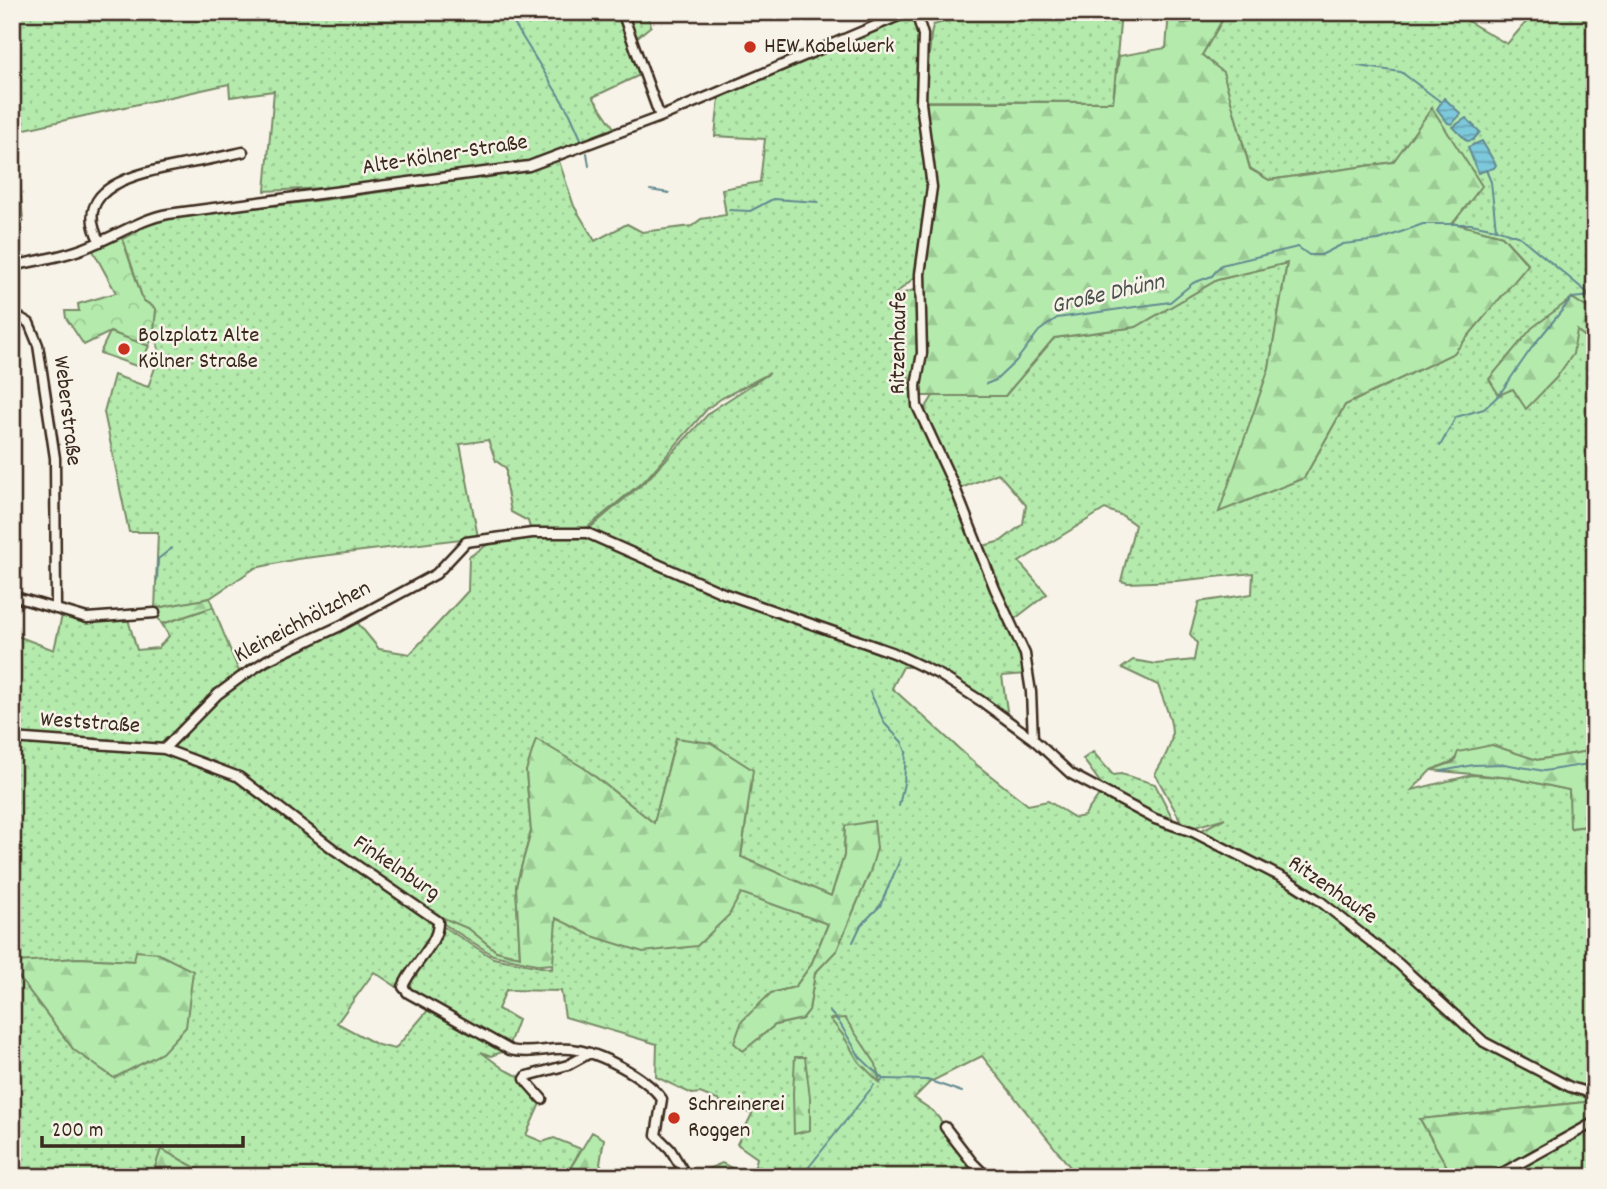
<svg xmlns="http://www.w3.org/2000/svg" width="1607" height="1189" viewBox="0 0 1607 1189" font-family="Dekko,sans-serif">
  <style>
    .grass { fill: url(#grass-dots); stroke: #788a66; stroke-width: 2 }
    .forest { fill: url(#forest-firs); stroke: #788a66; stroke-width: 2 }
    .park { fill: url(#park-crowns); stroke: #788a66; stroke-width: 2 }
    .pitch { fill: #b4ebad; stroke: #788a66; stroke-width: 2 }
    .water { fill: url(#water-rules); stroke: #638990; stroke-width: 2 }
    .lines { fill: none; stroke-linecap: round; stroke-linejoin: round }
    .stream { stroke: #638990; stroke-width: 2 }
    .minor-casing { stroke: #3b2a1e; stroke-width: 13 }
    .minor { stroke: #f7f3e8; stroke-width: 8 }
    .poi-dot { fill: #c8321e; stroke: #f7f3e8; stroke-width: 2.5 }
    .labels { text-anchor: middle; dominant-baseline: central; stroke-width: 5; stroke-linejoin: round; paint-order: stroke }
    .poi-label { font-size: 23px; fill: #3b2a1e; stroke: #f7f3e8; text-anchor: start }
    .street-label { font-size: 23px; fill: #3b2a1e; stroke: #f7f3e8 }
    .water-label { font-size: 24px; font-style: italic; fill: #4c524e; stroke: #f7f3e8 }
  </style>
  <defs>
    <pattern id="grass-dots" width="8" height="8" patternUnits="userSpaceOnUse" patternTransform="scale(1.75)"><rect width="8" height="8" fill="#b4ebad"/><path d="M2 2h.1M6 6h.1" fill="none" stroke="#9cca94" stroke-width="1.8" stroke-linecap="round"/></pattern>
    <pattern id="forest-firs" width="22" height="20" patternUnits="userSpaceOnUse" patternTransform="scale(1.75)"><rect width="22" height="20" fill="#b4ebad"/><path d="M5 1l3.5 6h-7zM16 11l3.5 6h-7z" fill="#9cca94"/></pattern>
    <pattern id="park-crowns" width="20" height="18" patternUnits="userSpaceOnUse" patternTransform="scale(1.75)"><rect width="20" height="18" fill="#b4ebad"/><path d="M2 6a3 3 0 1 1 6 0M12 15a3 3 0 1 1 6 0" fill="none" stroke="#9cca94"/></pattern>
    <pattern id="water-rules" width="6" height="5" patternUnits="userSpaceOnUse" patternTransform="scale(1.75)"><rect width="6" height="5" fill="#7dc9dc"/><path d="M0 2.5h6" fill="none" stroke="#68a3b2"/></pattern>
  </defs>
  <rect width="100%" height="100%" fill="#f7f3e8"/>
  <filter id="ink" filterUnits="userSpaceOnUse"><feTurbulence type="fractalNoise" baseFrequency=".0143" numOctaves="2"/><feDisplacementMap in="SourceGraphic" scale="14" xChannelSelector="R" yChannelSelector="G"/><feConvolveMatrix kernelMatrix="1 2 1 2 8 2 1 2 1" color-interpolation-filters="sRGB"/></filter>
  <g filter="url(#ink)">
    <path class="grass" d="M12,12H620L642,74L593,97L614,128L529,161L342,187L265,191L274,91L230,97L229,84L16,131L23,221L12,220Z
      M625,12H647L651,26L635,39Z
      M980,12H1121L1113,102L925,101L931,35L933,25Z
      M1227,12H1452L1507,44L1535,12H1595V313L1572,298L1502,363L1513,389L1526,408L1556,378L1577,329L1595,346V750L1537,760L1492,745L1431,770L1412,790L1472,775L1512,778L1569,790L1571,828L1595,825V1091L1571,1084L1485,1041L1322,898L1198,832L1225,818L1192,828L1182,823L1155,774C1181,733 1173,728 1158,685L1122,668L1133,660L1156,664L1194,660L1197,643L1190,634L1199,602L1252,594L1253,573L1176,581L1128,583L1121,581L1135,525L1123,516L1105,509L1019,562L1047,594L1012,621L980,547L1001,541L1023,524L1026,505L998,473L959,489L923,412L933,396H1005L1054,338L1136,327L1217,280L1287,263L1269,368L1220,511L1304,478L1345,405L1454,353L1528,264L1502,236L1453,223L1432,108L1394,162L1269,180L1250,168L1223,73L1202,55Z
      M909,17L916,18L920,36L919,103L929,187L917,275L892,297L916,408L1021,653L1025,674L1002,676L1008,717L922,667H903L892,688L977,765L1028,805L1048,801L1075,818L1084,816L1101,792L1190,833L1290,885L1318,903L1397,968L1482,1045L1595,1097V1101L1420,1119L1453,1177H1192L1182,1167L1154,1172L1149,1177H1078L982,1056L930,1082L914,1098L933,1111L987,1177H689L722,1163L745,1175L754,1170L757,1158L737,1144L752,1114L700,1093L692,1094L656,1077L657,1044L565,1017L561,991L506,990L498,1009L518,1020L508,1047L410,993L407,987L412,974L444,927L493,958L552,969L556,917L592,936L729,915L740,892L828,924L811,965L795,987L771,993L743,1051L775,1025L802,1019L809,1010L815,973L837,950L870,872L845,826L844,856L831,896L741,857L748,807L676,738L654,823L584,768L526,771L531,831L516,886L520,957L496,951L469,929L441,917L337,849L240,775L174,750L173,744L220,696L241,680L357,622L379,649L410,654L468,591L469,557L487,545L534,538L587,536L672,570L593,532L591,527L648,479L711,411L770,373L722,398L708,408L647,478L588,527L583,529L531,531L528,521L511,512L506,486V468L496,461L488,440L460,444L478,537L297,559L255,568L210,598L155,610L158,532H129L104,412L114,375L148,387L160,354L154,330L156,309L143,300L123,239L135,233L149,220L323,200L529,171L558,158L574,206L595,241L627,224L642,232L692,226L701,219L726,215L722,189L760,182L765,139L715,136L719,98Z
      M213,607L240,674L167,741L158,745L163,752L238,781L333,854L435,921L436,929L401,987H397L374,972L337,1023L378,1045L395,1049L429,1009L505,1051L491,1056L481,1052L505,1070L525,1079L542,1099L526,1135L543,1142L554,1138L581,1149L565,1177H213L161,1150L152,1177H12V968L74,1050L134,961L78,958L18,962L12,954V634L54,650L63,611L87,618L127,616L137,650L158,648L169,636L162,624Z
      M1093,752L1113,775L1121,774L1155,784L1173,819L1172,821H1167L1105,789L1083,759Z
      M1595,1127V1177H1501Z"/>
    <path class="forest" d="M1169,12H1181L1182,24L1208,18L1211,12H1227L1202,55L1223,72L1250,169L1269,180L1393,162L1432,108L1482,186L1453,223L1502,236L1528,265L1454,353L1345,405L1304,478L1219,512L1269,368L1287,263L1217,280L1136,327L1054,338L1005,396H912L892,297L923,287L922,274L933,216L935,188L926,102H1113L1119,56L1166,48Z
      M1572,298L1595,313V346L1577,330L1573,354L1556,378L1526,409L1513,389L1499,395L1489,379L1532,328Z
      M210,598L213,607L162,624L155,613L157,608Z
      M676,738L711,743L753,770L741,857L831,896L844,856L845,826L874,821L877,848L870,872L837,950L815,973L809,1010L802,1019L775,1025L743,1051L734,1043L742,1021L771,993L795,987L811,965L828,924L741,893L729,915L697,946L643,952L592,936L556,918L553,964L541,965L493,955L444,924L441,917L469,929L496,951L520,957L516,886L531,832L526,771L536,739L584,768L654,823Z
      M1492,745L1537,760L1595,750V825L1570,828L1569,790L1512,778L1431,770L1454,762L1458,752Z
      M136,951L157,953L193,971L186,1027L162,1053L114,1078L74,1050L12,968V954L18,962L78,958L134,961Z
      M845,1018L876,1064L880,1083L858,1061L843,1035L830,1019Z
      M795,1057H805L810,1098V1130L794,1134L793,1093Z
      M1595,1101V1118L1491,1177H1453L1420,1119Z
      M592,1132L604,1139L600,1164L611,1177H565Z
      M161,1149L213,1177H152Z"/>
    <path class="park" d="M120,232L143,300L156,309L154,330L149,346L110,332L84,345L66,318L65,311H79L78,304L116,293L91,247Z"/>
    <path class="pitch" d="M110,332L149,346L139,367L100,353Z"/>
    <path class="water" d="M1444,98L1461,114L1452,124L1448,123L1437,109Z
      M1466,118L1480,132L1473,140L1467,141L1453,127Z
      M1482,141L1496,165L1494,168L1478,173L1468,147Z"/>
    <g class="lines">
      <path class="stream" d="M507,12L570,114L581,139
        M1358,66L1401,72L1441,102
        M587,153L589,166
        M1486,170L1491,182L1496,229
        M650,190L669,193
        M729,210L750,211L773,199L818,202
        M986,384L996,380L1016,361L1039,331L1057,318L1170,302L1193,283L1212,276L1221,265L1298,247L1309,255H1321L1343,244L1379,240L1423,224H1471L1496,229L1520,237L1595,299
        M1440,446L1456,417L1484,409L1499,395L1533,346L1572,298L1591,296
        M157,580L158,559L172,548
        M870,692L885,724L902,742L906,752L904,783L899,806
        M1442,771L1473,765L1504,764L1544,771L1595,763
        M853,942L861,925L880,906L900,860
        M829,1011L839,1022L860,1057L883,1079L881,1082
        M884,1079L927,1080L962,1092
        M801,1177L874,1085"/>
      <defs>
        <path id="minor" d="M622,12L660,117
          M916,12L923,35L921,103L932,187L920,274L922,353L916,386L917,406L955,488L995,589L1025,654L1031,692L1033,739
          M100,242C67,182 151,171 190,163C208,160 225,156 243,152
          M12,266C39,260 67,256 92,245C118,235 141,219 168,214L529,166L660,117L908,12
          M12,313L29,323L38,345L55,458L56,609
          M12,596L87,618L155,613
          M12,738L164,749L239,777L336,851L438,921C439,945 411,965 403,987L408,993L510,1050C531,1055 550,1047 571,1049C599,1052 645,1076 662,1099L656,1135L670,1149L687,1177
          M164,749L218,694L241,677L267,660L340,626L436,574L466,542L532,533H587L723,593L894,653L940,675L981,701L1033,739L1071,774L1155,819L1193,832L1289,881L1320,901L1399,964L1484,1042L1570,1087L1595,1094
          M542,1099L527,1082L525,1079L527,1076L568,1065L590,1053
          M945,1127L972,1162L987,1177
          M1495,1177L1595,1122"/>
      </defs>
      <use href="#minor" class="minor-casing"/>
      <use href="#minor" class="minor"/>
    </g>
  </g>
  <g class="poi-dot">
    <circle cx="750" cy="47" r="7"/>
    <circle cx="124" cy="349" r="7"/>
    <circle cx="674" cy="1118" r="7"/>
  </g>
  <g class="labels">
    <g class="poi-label">
      <text x="764" y="47">HEW Kabelwerk</text>
      <text x="138" y="336">Bolzplatz Alte<tspan x="138" dy="26">Kölner Straße</tspan></text>
      <text x="688" y="1105">Schreinerei<tspan x="688" dy="26">Roggen</tspan></text>
    </g>
    <g class="street-label">
      <text transform="translate(445 156) rotate(-9)">Alte-Kölner-Straße</text>
      <text transform="translate(900 343) rotate(-89)">Ritzenhaufe</text>
      <text transform="translate(66 411) rotate(83)">Weberstraße</text>
      <text transform="translate(303 623) rotate(-28)">Kleineichhölzchen</text>
      <text transform="translate(90 724) rotate(4)">Weststraße</text>
      <text transform="translate(396 869) rotate(34)">Finkelnburg</text>
      <text transform="translate(1332 891) rotate(35)">Ritzenhaufe</text>
    </g>
    <g class="water-label">
      <text transform="translate(1108 295) rotate(-13)">Große Dhünn</text>
    </g>
  </g>
  <rect width="1607" height="1189" fill="none" stroke="#f7f3e8" stroke-width="42"/>
  <rect x="21" y="21" width="1565" height="1147" fill="none" stroke="#3b2a1e" stroke-width="2.5" filter="url(#ink)"/>
  <path d="M42 1136v10h201v-10" fill="none" stroke="#3b2a1e" stroke-width="3.5"/>
  <text x="52" y="1136" font-size="21" fill="#3b2a1e" stroke="#f7f3e8" stroke-width="5" paint-order="stroke">200 m</text>
</svg>
